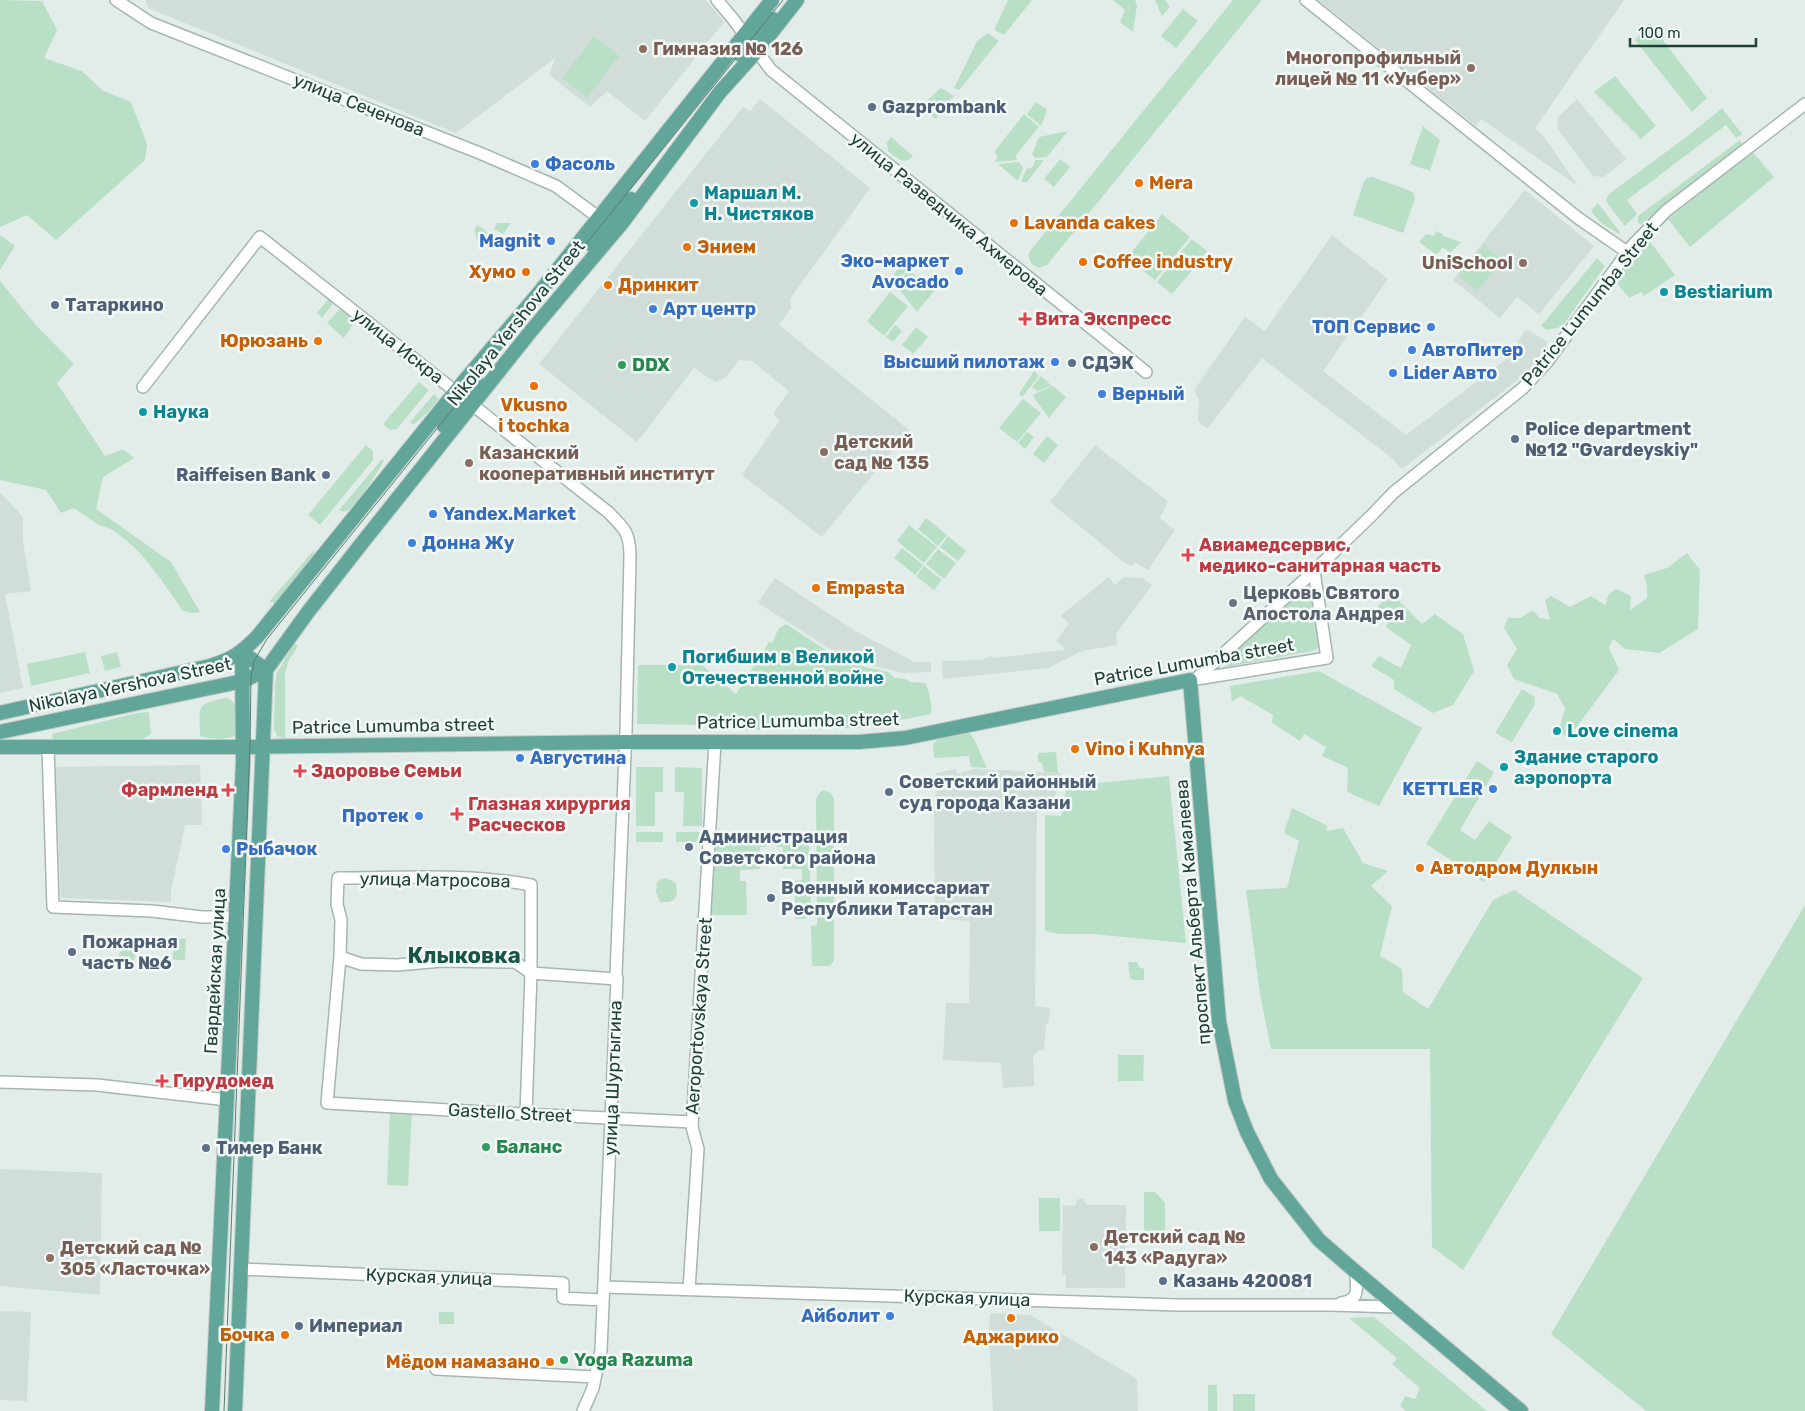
<svg xmlns="http://www.w3.org/2000/svg" width="1805" height="1411" viewBox="0 0 1805 1411" font-family="Rubik,sans-serif">
  <style>
    .built { fill: #d0ddd8 }
    .green { fill: #b9e0c6 }
    .lines { fill: none; stroke-linecap: round; stroke-linejoin: round }
    .minor-casing { stroke: #a4b6b1; stroke-width: 14 }
    .major-casing { stroke: #c1cac8; stroke-width: 16 }
    .minor { stroke: #fff; stroke-width: 11 }
    .major { stroke: #62a699; stroke-width: 14 }
    .tram { stroke: #5a7b75; stroke-width: 1 }
    .education-dot { fill: #8d6e63; stroke: #f2f9f6; stroke-width: 2 }
    .service-dot { fill: #5c6f8a; stroke: #f2f9f6; stroke-width: 2 }
    .shop-dot { fill: #3f7fe0; stroke: #f2f9f6; stroke-width: 2 }
    .food-dot { fill: #e8710a; stroke: #f2f9f6; stroke-width: 2 }
    .culture-dot { fill: #0f9aa8; stroke: #f2f9f6; stroke-width: 2 }
    .health-dot { fill: #e0444e; stroke: #f2f9f6; stroke-width: 2 }
    .leisure-dot { fill: #2e9e5b; stroke: #f2f9f6; stroke-width: 2 }
    .worship-dot { fill: #6b7280; stroke: #f2f9f6; stroke-width: 2 }
    .labels { text-anchor: middle; dominant-baseline: central; stroke-width: 5; stroke-linejoin: round; paint-order: stroke }
    .education-label { font-size: 18px; font-weight: bold; fill: #785e54; stroke: #f2f9f6; text-anchor: start }
    .street-label { font-size: 18px; fill: #204039; stroke: #f2f9f6 }
    .service-label { font-size: 18px; font-weight: bold; fill: #4e5e75; stroke: #f2f9f6; text-anchor: start }
    .shop-label { font-size: 18px; font-weight: bold; fill: #366cbe; stroke: #f2f9f6; text-anchor: start }
    .food-label { font-size: 18px; font-weight: bold; fill: #c56008; stroke: #f2f9f6; text-anchor: start }
    .culture-label { font-size: 18px; font-weight: bold; fill: #0d838f; stroke: #f2f9f6; text-anchor: start }
    .health-label { font-size: 18px; font-weight: bold; fill: #be3a42; stroke: #f2f9f6; text-anchor: start }
    .leisure-label { font-size: 18px; font-weight: bold; fill: #27864d; stroke: #f2f9f6; text-anchor: start }
    .worship-label { font-size: 18px; font-weight: bold; fill: #5b616d; stroke: #f2f9f6; text-anchor: start }
    .district-label { font-size: 22px; font-weight: bold; fill: #1a5449; stroke: #f2f9f6 }
  </style>
  <rect width="100%" height="100%" fill="#e2ede9"/>
  <path class="built" d="M146,0H706L724,22L645,121L607,91L590,107L549,75L555,58L456,133L148,8Z
    M1318,0H1624L1535,128L1544,137L1578,186L1481,119L1476,126Z
    M760,99L870,188L790,299L791,308L779,325L909,430L822,537L742,475L780,420L773,414L789,391L752,361L739,360L725,378L715,382L694,368L637,442L539,364L743,107L750,111Z
    M1577,99L1626,159L1604,177L1593,176L1557,128L1558,117Z
    M1525,190L1594,246L1539,314L1517,297L1500,318L1453,280Z
    M1332,235L1388,279L1323,371L1406,435L1507,359L1526,329L1548,342L1532,369L1402,469L1393,459L1262,358L1207,429L1198,421L1199,398L1196,396L1195,389L1245,317L1265,331Z
    M1095,445L1168,501L1160,518L1175,530L1148,570L1135,562L1133,566L1125,563L1050,502Z
    M0,492L23,517V541L31,591L5,594L23,688L0,693Z
    M1109,577L1115,585L1124,577L1142,578L1152,585L1116,634L1117,645L1082,651L1048,668L943,679L942,661L982,660L990,656L995,658L1064,650L1063,646L1056,641L1069,623L1060,616Z
    M775,578L857,632L915,662H931V672L903,673L846,659L758,603Z
    M200,765L202,825H185L171,890V902L61,898L55,767Z
    M956,769L957,774L974,769L1061,773V778L1051,808H1037L1035,1006L1050,1008L1048,1024H1046L1044,1050L1037,1051L1036,1054L1033,1055L1034,1086L1003,1088L1001,1063L943,1060L946,1003H969L970,921L935,918L934,800L937,790L936,773Z
    M0,1169L102,1173L100,1295L0,1286Z
    M1078,1199H1083L1087,1205H1126L1125,1288H1066V1275H1062L1063,1205L1075,1206Z
    M0,1311L31,1312L27,1401L0,1400Z
    M990,1313L1030,1315L1137,1379L1138,1411H993L989,1337Z"/>
  <path class="green" d="M0,0L42,1L57,30L44,58L82,71L102,90L131,102L147,144L145,160L56,240L27,215L0,227Z
    M1008,0H1032L1004,35L994,30Z
    M1113,0H1135L1137,5L1133,32L1120,22L1125,10Z
    M1155,0H1165L1170,7L1162,16Z
    M1233,0H1262L1047,265L1039,268C1031,265 1027,259 1030,251Z
    M1183,9L1198,21L1176,48L1161,36Z
    M1650,23L1707,98L1692,112L1635,40Z
    M988,33L999,41L959,90L954,88L977,41Z
    M594,36L619,56L587,98L562,78Z
    M1615,76L1656,126L1641,139L1594,92Z
    M941,88L954,96L936,119L920,107Z
    M1036,102L1047,110L1041,126L1027,114Z
    M1722,108L1742,134L1736,138L1726,125L1627,200L1637,214L1625,226L1607,203L1606,199L1609,194L1689,135Z
    M1024,114L1039,127L1016,155L1017,160L996,162L995,161L998,156L994,152Z
    M1423,126L1440,140L1430,171L1410,164Z
    M1068,131L1047,157L1035,158L1032,154L1039,137Z
    M891,137L913,156C905,166 896,158 888,151L887,143Z
    M1740,140L1742,146L1641,224L1638,223V216Z
    M1752,151L1774,177L1690,247L1668,219Z
    M1060,159L1070,167L1054,187L1044,179Z
    M1035,160H1044L1027,182H1021L1026,169L1033,167Z
    M1019,162L1023,168L1018,181L998,164Z
    M1372,177L1411,191L1414,194L1415,199L1403,233L1353,215L1364,181L1367,178Z
    M1598,203L1620,232L1619,234L1601,223L1591,211Z
    M1162,214L1190,237L1155,280L1127,258Z
    M497,223H511L503,234L494,229Z
    M478,225L489,234L479,247L474,230Z
    M1436,231L1443,234V236L1461,242L1450,253L1443,247L1438,253L1435,254L1419,242L1426,234L1434,236Z
    M0,235L15,246L0,270Z
    M1645,235L1675,275L1644,296L1641,292L1629,298L1613,278Z
    M1192,239L1207,251L1196,265L1181,252Z
    M1484,245L1503,260L1477,291L1459,276Z
    M1179,254L1195,267L1172,294L1157,282Z
    M1597,258L1605,266L1562,327L1547,330L1541,326Z
    M901,264L907,269L890,290L886,287Z
    M908,270L919,278L903,285L899,282Z
    M920,279L934,291L917,312L898,288Z
    M0,281L36,325L74,364L57,383L105,456L123,449L134,458L103,477L96,509L171,562L200,612L192,613L183,611L160,578L140,553L125,539L111,529L99,525L74,508L61,513L46,490L0,480Z
    M890,292L908,306L884,336L867,321Z
    M329,298L332,302V305L322,318L317,313Z
    M342,309L355,321L344,338L327,323L339,310Z
    M895,325L902,331L893,342L886,337Z
    M916,327L928,337L913,354L902,345Z
    M1034,371L1039,376L1022,397L1019,394Z
    M1041,376L1052,386L1037,391L1032,387Z
    M419,382L429,390L397,429L390,430L383,424Z
    M1053,386L1066,397L1049,418L1032,395Z
    M434,394L439,399L427,413L413,425L410,422Z
    M1023,399L1041,413L1017,442L999,428Z
    M1027,432L1034,437L1025,449L1018,443Z
    M1047,436L1058,445L1044,463L1033,454Z
    M366,445L373,451V460L320,525L308,515Z
    M382,459L384,461C378,471 357,507 346,511C343,512 342,511 339,510Z
    M926,518L947,535L938,546L918,529Z
    M909,525L937,547L924,563L897,541Z
    M948,536L966,551L958,561L940,547Z
    M902,548L923,565L915,575L894,558Z
    M938,549L956,563L944,579L926,564Z
    M314,550V556L276,603L269,602Z
    M1687,553L1700,570L1698,629L1659,653L1625,649L1613,639L1609,648L1619,670L1572,733L1564,736L1560,726L1565,708L1557,694L1514,679L1507,665L1517,649L1504,628L1508,618H1520L1533,610L1539,618L1550,620L1545,600L1551,596L1570,607L1591,596L1605,605L1609,594L1616,589L1631,596L1630,610L1647,598V587L1644,575L1667,568Z
    M924,566L942,580L934,590L916,576Z
    M1390,592L1422,624L1435,614L1463,634L1474,671L1453,705L1433,713L1394,689V680L1371,666L1379,656L1401,668L1411,645L1386,627L1389,621L1388,616L1376,609Z
    M1296,595L1315,598L1319,647L1313,651L1225,667V660Z
    M786,624L844,662L888,672L895,678L906,679L910,682L925,683L929,692L932,710L931,711V714L859,728L733,730L730,723L706,725L637,724L638,665H702L736,694L769,642L772,643L779,628Z
    M294,643L298,646L289,660L285,673V739L277,736L274,729L275,683L277,673Z
    M85,652L90,673L31,686L27,664Z
    M117,652L121,667L105,671L101,656Z
    M1319,671L1422,728L1379,806L1347,792L1348,768L1322,756L1326,747L1304,734L1300,741L1272,723L1273,715L1240,696L1232,702L1230,686Z
    M1522,689L1535,697L1534,706L1512,742L1495,733Z
    M226,698L231,700L236,705L239,730L235,736C226,740 210,739 200,736C200,707 194,704 226,698Z
    M149,712L151,734L141,740L54,739L52,737V734L137,713Z
    M968,732C976,737 981,758 987,768L971,767L969,756L934,758L933,744L939,738Z
    M1056,752L1058,773L1044,772L1042,763L1038,762V753Z
    M1477,761L1494,772L1460,830L1475,840L1489,821L1512,837L1484,882L1426,844Z
    M636,767H663V792H655V826H636Z
    M675,767L702,768V826H683L684,792H675Z
    M1169,776L1186,943L1093,934H1059L1045,931V815L1061,816L1067,786Z
    M823,790L831,793L834,799V961L830,966H812L811,926L817,925L816,799L820,792Z
    M1292,808L1328,826L1326,831L1343,828L1363,863L1388,871L1371,886L1392,906L1380,956L1402,969L1403,992L1428,1009L1493,900L1514,890L1643,978L1463,1270L1432,1247L1430,1049H1271L1260,994L1246,890L1287,888L1299,841L1284,833Z
    M636,832H663V842H636Z
    M676,832H702V842H676Z
    M766,832V847H760V869L740,870V881H746L747,915H713L709,911L716,833Z
    M777,832H809L811,914L805,919H795V881L802,880V869H783V847H777Z
    M666,878L676,883L677,894L674,900L669,902H660L656,892L657,882L661,879Z
    M1805,905V1411H1646L1551,1334Z
    M173,938L186,939L185,960H173Z
    M119 956a8 8 0 1 1 16 0a8 8 0 1 1-16 0Z
    M1128,962H1137L1139,967L1144,969V980H1133L1130,978Z
    M1118,1055H1144L1143,1081H1118Z
    M390,1110L412,1111L408,1186L387,1185Z
    M1144,1192H1155L1165,1203V1244H1144Z
    M1039,1198H1060V1231H1039Z
    M439,1312H454V1324H439Z
    M1374,1317L1487,1411H1406L1400,1406L1405,1396L1415,1399L1420,1388L1392,1364L1397,1358L1349,1318Z
    M1208,1385H1217V1411H1208Z
    M1233,1394H1255V1411H1233Z"/>
  <g class="lines">
    <defs>
      <path id="minor" d="M116,0L151,23L482,154L556,186L598,217
        M717,0L733,19L771,70L1146,372
        M1306,0L1578,218L1627,252
        M143,387L260,237L608,512C625,529 630,533 630,557L626,730L616,974L617,979L601,1350L593,1388L583,1411
        M1197,678L1314,571L1372,515L1393,493L1523,388L1547,362L1632,246L1666,211L1805,104
        M1197,679L1327,658L1314,571
        M48,746L53,907L152,911L202,917H236
        M340,957L361,964L397,965L442,961L515,962L531,973L617,979
        M0,1082L97,1085L219,1099L227,1102
        M526,1114L531,973V885C468,873 402,878 338,878L337,904L341,920L340,957L327,1103L502,1113C565,1116 629,1119 692,1122
        M240,1269L563,1283V1298L603,1300
        M604,1287L1178,1305H1330L1397,1307
        M689,1290L698,1149L692,1127L715,742
        M1341,1303C1361,1300 1356,1289 1356,1272
        M436,1369L595,1377"/>
      <path id="major" d="M739,54L773,19
        M592,245L613,217L631,199
        M444,426L476,380
        M242,652L266,670
        M0,713L210,666C232,659 240,654 257,637L465,380L538,294L772,0
        M0,732L243,681L266,670L308,612L362,543L531,331L622,223L720,92L757,51L797,0
        M0,747H232L626,742H859L905,738L1190,680L1219,1021L1235,1101L1247,1132L1271,1179L1319,1240L1356,1272L1521,1411
        M212,1411L243,762L242,652
        M235,1411L266,670"/>
    </defs>
    <use href="#minor" class="minor-casing"/>
    <use href="#major" class="major-casing"/>
    <use href="#minor" class="minor"/>
    <use href="#major" class="major"/>
    <path class="tram" d="M224,1411L250,747L251,677L254,661L267,639L783,0"/>
  </g>
  <g class="education-dot">
    <circle cx="643" cy="49" r="5"/>
    <circle cx="1471" cy="68" r="5"/>
    <circle cx="1523" cy="263" r="5"/>
    <circle cx="824" cy="452" r="5"/>
    <circle cx="469" cy="463" r="5"/>
    <circle cx="1094" cy="1247" r="5"/>
    <circle cx="50" cy="1258" r="5"/>
  </g>
  <g class="service-dot">
    <circle cx="872" cy="107" r="5"/>
    <circle cx="55" cy="305" r="5"/>
    <circle cx="1072" cy="363" r="5"/>
    <circle cx="1515" cy="439" r="5"/>
    <circle cx="326" cy="475" r="5"/>
    <circle cx="889" cy="792" r="5"/>
    <circle cx="689" cy="847" r="5"/>
    <circle cx="771" cy="898" r="5"/>
    <circle cx="72" cy="952" r="5"/>
    <circle cx="206" cy="1148" r="5"/>
    <circle cx="1163" cy="1281" r="5"/>
    <circle cx="299" cy="1326" r="5"/>
  </g>
  <g class="shop-dot">
    <circle cx="535" cy="164" r="5"/>
    <circle cx="551" cy="241" r="5"/>
    <circle cx="959" cy="271" r="5"/>
    <circle cx="653" cy="309" r="5"/>
    <circle cx="1431" cy="327" r="5"/>
    <circle cx="1412" cy="350" r="5"/>
    <circle cx="1055" cy="362" r="5"/>
    <circle cx="1393" cy="373" r="5"/>
    <circle cx="1102" cy="394" r="5"/>
    <circle cx="433" cy="514" r="5"/>
    <circle cx="412" cy="543" r="5"/>
    <circle cx="520" cy="758" r="5"/>
    <circle cx="1493" cy="789" r="5"/>
    <circle cx="419" cy="816" r="5"/>
    <circle cx="226" cy="849" r="5"/>
    <circle cx="890" cy="1316" r="5"/>
  </g>
  <g class="food-dot">
    <circle cx="1139" cy="183" r="5"/>
    <circle cx="1014" cy="223" r="5"/>
    <circle cx="687" cy="247" r="5"/>
    <circle cx="1083" cy="262" r="5"/>
    <circle cx="526" cy="272" r="5"/>
    <circle cx="608" cy="285" r="5"/>
    <circle cx="318" cy="341" r="5"/>
    <circle cx="534" cy="386" r="5"/>
    <circle cx="816" cy="588" r="5"/>
    <circle cx="1075" cy="749" r="5"/>
    <circle cx="1420" cy="868" r="5"/>
    <circle cx="1011" cy="1318" r="5"/>
    <circle cx="285" cy="1335" r="5"/>
    <circle cx="550" cy="1362" r="5"/>
  </g>
  <g class="culture-dot">
    <circle cx="694" cy="203" r="5"/>
    <circle cx="1664" cy="292" r="5"/>
    <circle cx="143" cy="412" r="5"/>
    <circle cx="672" cy="667" r="5"/>
    <circle cx="1557" cy="731" r="5"/>
    <circle cx="1504" cy="767" r="5"/>
  </g>
  <g class="health-dot">
    <path d="M1022.5 311.5h5v5h5v5h-5v5h-5v-5h-5v-5h5z"/>
    <path d="M1185.5 547.5h5v5h5v5h-5v5h-5v-5h-5v-5h5z"/>
    <path d="M297.5 763.5h5v5h5v5h-5v5h-5v-5h-5v-5h5z"/>
    <path d="M225.5 782.5h5v5h5v5h-5v5h-5v-5h-5v-5h5z"/>
    <path d="M454.5 806.5h5v5h5v5h-5v5h-5v-5h-5v-5h5z"/>
    <path d="M159.5 1073.5h5v5h5v5h-5v5h-5v-5h-5v-5h5z"/>
  </g>
  <g class="leisure-dot">
    <circle cx="622" cy="365" r="5"/>
    <circle cx="486" cy="1147" r="5"/>
    <circle cx="564" cy="1360" r="5"/>
  </g>
  <circle class="worship-dot" cx="1233" cy="603" r="5"/>
  <g class="labels">
    <g class="education-label">
      <text x="653" y="49">Гимназия № 126</text>
      <text x="1461" y="58" text-anchor="end">Многопрофильный<tspan x="1461" dy="21">лицей № 11 «Унбер»</tspan></text>
      <text x="1513" y="263" text-anchor="end">UniSchool</text>
      <text x="834" y="442">Детский<tspan x="834" dy="21">сад № 135</tspan></text>
      <text x="479" y="453">Казанский<tspan x="479" dy="21">кооперативный институт</tspan></text>
      <text x="1104" y="1237">Детский сад №<tspan x="1104" dy="21">143 «Радуга»</tspan></text>
      <text x="60" y="1248">Детский сад №<tspan x="60" dy="21">305 «Ласточка»</tspan></text>
    </g>
    <g class="street-label">
      <text transform="translate(359 105) rotate(22)">улица Сеченова</text>
      <text transform="translate(949 214) rotate(39)">улица Разведчика Ахмерова</text>
      <text transform="translate(1590 304) rotate(-51)">Patrice Lumumba Street</text>
      <text transform="translate(516 323) rotate(-51)">Nikolaya Yershova Street</text>
      <text transform="translate(398 346) rotate(38)">улица Искра</text>
      <text transform="translate(1194 662) rotate(-10)">Patrice Lumumba street</text>
      <text transform="translate(130 685) rotate(-12)">Nikolaya Yershova Street</text>
      <text transform="translate(798 721) rotate(-1)">Patrice Lumumba street</text>
      <text transform="translate(393 726) rotate(-1)">Patrice Lumumba street</text>
      <text transform="translate(435 880) rotate(1)">улица Матросова</text>
      <text transform="translate(1193 912) rotate(-95)">проспект Альберта Камалеева</text>
      <text transform="translate(215 971) rotate(-87)">Гвардейская улица</text>
      <text transform="translate(699 1016) rotate(-86)">Aeroportovskaya Street</text>
      <text transform="translate(613 1078) rotate(-88)">улица Шуртыгина</text>
      <text transform="translate(510 1113) rotate(3)">Gastello Street</text>
      <text transform="translate(429 1277) rotate(2)">Курская улица</text>
      <text transform="translate(967 1298) rotate(2)">Курская улица</text>
    </g>
    <g class="service-label">
      <text x="882" y="107">Gazprombank</text>
      <text x="65" y="305">Татаркино</text>
      <text x="1082" y="363">СДЭК</text>
      <text x="1525" y="429">Police department<tspan x="1525" dy="21">№12 "Gvardeyskiy"</tspan></text>
      <text x="316" y="475" text-anchor="end">Raiffeisen Bank</text>
      <text x="899" y="782">Советский районный<tspan x="899" dy="21">суд города Казани</tspan></text>
      <text x="699" y="837">Администрация<tspan x="699" dy="21">Советского района</tspan></text>
      <text x="781" y="888">Военный комиссариат<tspan x="781" dy="21">Республики Татарстан</tspan></text>
      <text x="82" y="942">Пожарная<tspan x="82" dy="21">часть №6</tspan></text>
      <text x="216" y="1148">Тимер Банк</text>
      <text x="1173" y="1281">Казань 420081</text>
      <text x="309" y="1326">Империал</text>
    </g>
    <g class="shop-label">
      <text x="545" y="164">Фасоль</text>
      <text x="541" y="241" text-anchor="end">Magnit</text>
      <text x="949" y="261" text-anchor="end">Эко-маркет<tspan x="949" dy="21">Avocado</tspan></text>
      <text x="663" y="309">Арт центр</text>
      <text x="1421" y="327" text-anchor="end">ТОП Сервис</text>
      <text x="1422" y="350">АвтоПитер</text>
      <text x="1045" y="362" text-anchor="end">Высший пилотаж</text>
      <text x="1403" y="373">Lider Авто</text>
      <text x="1112" y="394">Верный</text>
      <text x="443" y="514">Yandex.Market</text>
      <text x="422" y="543">Донна Жу</text>
      <text x="530" y="758">Августина</text>
      <text x="1483" y="789" text-anchor="end">KETTLER</text>
      <text x="409" y="816" text-anchor="end">Протек</text>
      <text x="236" y="849">Рыбачок</text>
      <text x="880" y="1316" text-anchor="end">Айболит</text>
    </g>
    <g class="food-label">
      <text x="1149" y="183">Mera</text>
      <text x="1024" y="223">Lavanda cakes</text>
      <text x="697" y="247">Энием</text>
      <text x="1093" y="262">Coffee industry</text>
      <text x="516" y="272" text-anchor="end">Хумо</text>
      <text x="618" y="285">Дринкит</text>
      <text x="308" y="341" text-anchor="end">Юрюзань</text>
      <text x="534" y="405" text-anchor="middle">Vkusno<tspan x="534" dy="21">i tochka</tspan></text>
      <text x="826" y="588">Empasta</text>
      <text x="1085" y="749">Vino i Kuhnya</text>
      <text x="1430" y="868">Автодром Дулкын</text>
      <text x="275" y="1335" text-anchor="end">Бочка</text>
      <text x="1011" y="1337" text-anchor="middle">Аджарико</text>
      <text x="540" y="1362" text-anchor="end">Мёдом намазано</text>
    </g>
    <g class="culture-label">
      <text x="704" y="193">Маршал М.<tspan x="704" dy="21">Н. Чистяков</tspan></text>
      <text x="1674" y="292">Bestiarium</text>
      <text x="153" y="412">Наука</text>
      <text x="682" y="657">Погибшим в Великой<tspan x="682" dy="21">Отечественной войне</tspan></text>
      <text x="1567" y="731">Love cinema</text>
      <text x="1514" y="757">Здание старого<tspan x="1514" dy="21">аэропорта</tspan></text>
    </g>
    <g class="health-label">
      <text x="1035" y="319">Вита Экспресс</text>
      <text x="1199" y="545">Авиамедсервис,<tspan x="1199" dy="21">медико-санитарная часть</tspan></text>
      <text x="311" y="771">Здоровье Семьи</text>
      <text x="218" y="790" text-anchor="end">Фармленд</text>
      <text x="468" y="804">Глазная хирургия<tspan x="468" dy="21">Расческов</tspan></text>
      <text x="173" y="1081">Гирудомед</text>
    </g>
    <g class="leisure-label">
      <text x="632" y="365">DDX</text>
      <text x="496" y="1147">Баланс</text>
      <text x="574" y="1360">Yoga Razuma</text>
    </g>
    <g class="worship-label">
      <text x="1243" y="593">Церковь Святого<tspan x="1243" dy="21">Апостола Андрея</tspan></text>
    </g>
    <g class="district-label">
      <text x="464" y="955">Клыковка</text>
    </g>
  </g>
  <path d="M1630 38v8h126v-8" fill="none" stroke="#204039" stroke-width="2.5"/>
  <text x="1638" y="38" font-size="15" fill="#204039" stroke="#f2f9f6" stroke-width="4" paint-order="stroke">100 m</text>
</svg>
